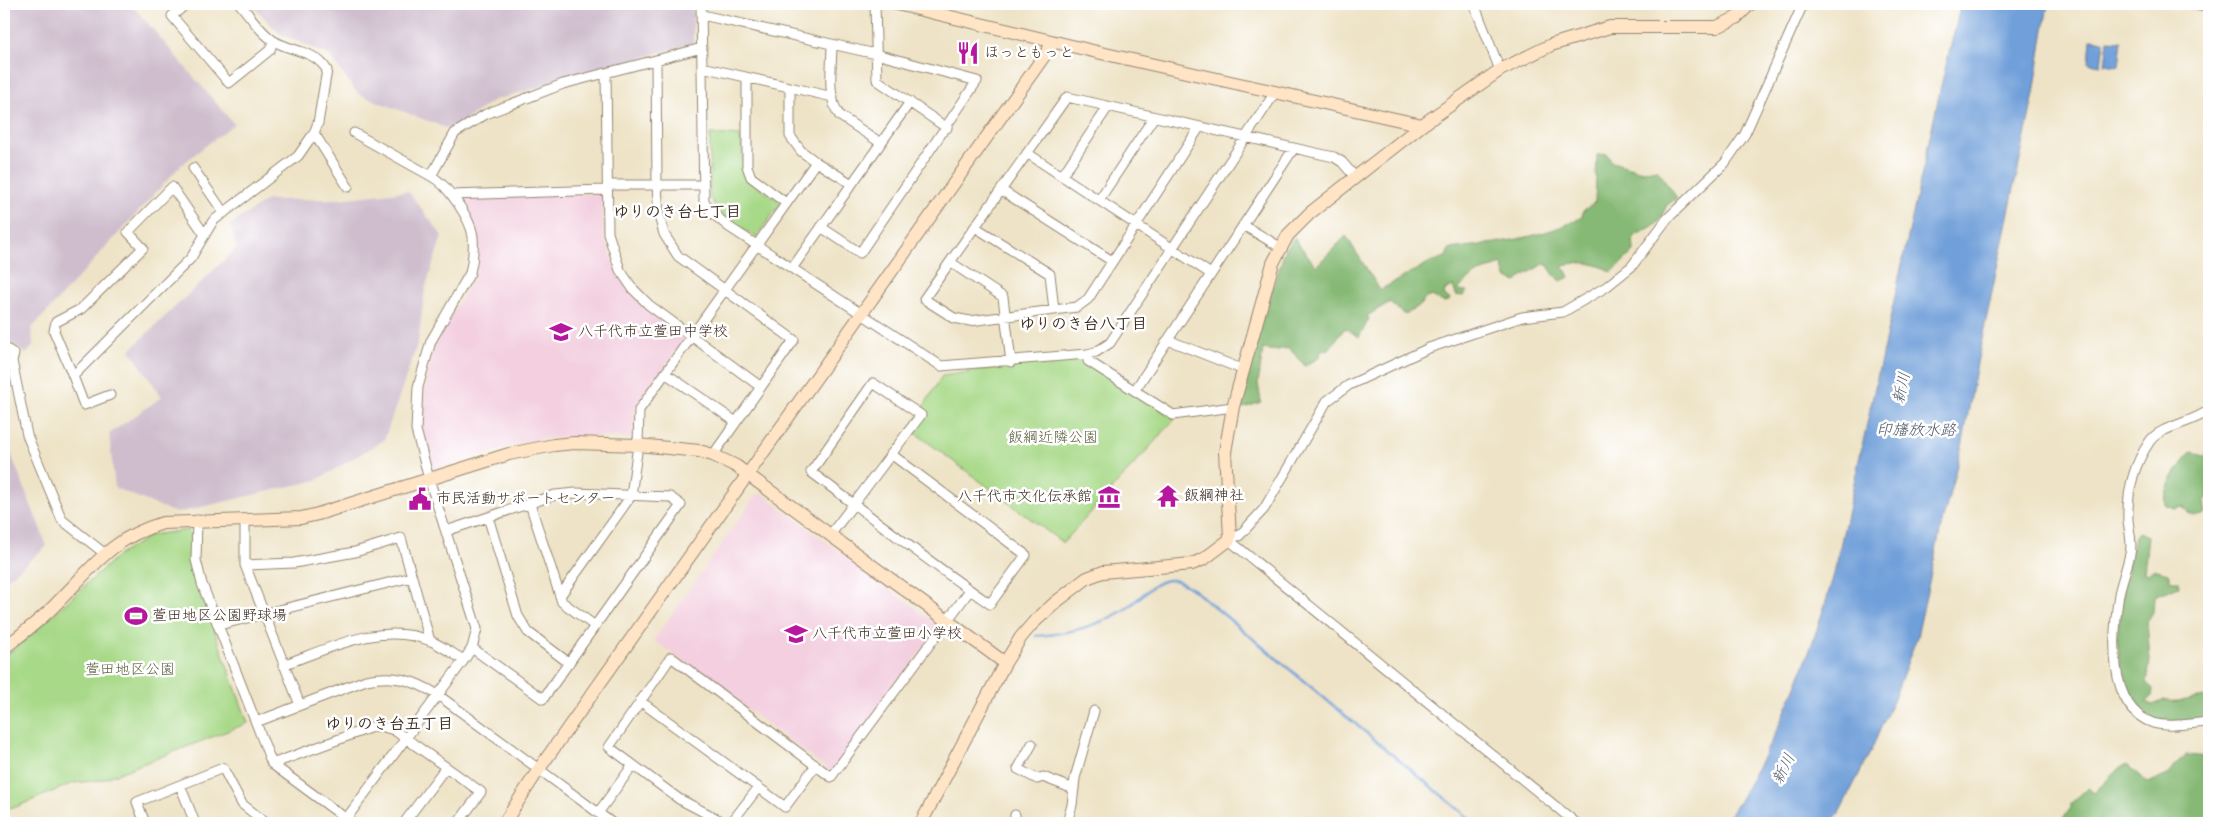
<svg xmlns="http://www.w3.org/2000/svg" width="2213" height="827" viewBox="0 0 2213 827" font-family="Mynerve,'Klee One',sans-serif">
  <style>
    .built { fill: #f3cfdf }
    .industrial { fill: #cfbdce }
    .green { fill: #a8d988; stroke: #728253 }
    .forest { fill: #86b974; stroke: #607249 }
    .water { fill: #6f9fd9; stroke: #55647c }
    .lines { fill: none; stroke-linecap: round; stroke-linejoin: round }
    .stream { stroke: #6f9fd9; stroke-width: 2.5 }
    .street-casing { stroke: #948672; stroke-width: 11 }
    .secondary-casing { stroke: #948672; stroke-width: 14 }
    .street { stroke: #fff; stroke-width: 9 }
    .secondary { stroke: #ffe4c6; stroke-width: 12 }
    .labels { text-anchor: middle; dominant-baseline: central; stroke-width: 5; stroke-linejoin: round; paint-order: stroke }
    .poi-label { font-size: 15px; fill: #3b2a1e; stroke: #fff; text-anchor: start }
    .park-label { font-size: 15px; fill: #5c5f3e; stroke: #fff }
    .neighbourhood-label { font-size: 16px; font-weight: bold; fill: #3b2a1e; stroke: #fff }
    .water-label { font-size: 16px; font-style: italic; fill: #505969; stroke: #fff }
  </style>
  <rect width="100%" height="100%" fill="#fff"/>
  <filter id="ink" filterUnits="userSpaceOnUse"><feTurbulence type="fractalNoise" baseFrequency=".02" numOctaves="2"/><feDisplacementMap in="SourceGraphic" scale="10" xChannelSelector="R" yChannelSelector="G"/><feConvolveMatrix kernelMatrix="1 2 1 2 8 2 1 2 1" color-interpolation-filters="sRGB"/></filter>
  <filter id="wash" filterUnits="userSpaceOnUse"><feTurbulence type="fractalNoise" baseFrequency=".0096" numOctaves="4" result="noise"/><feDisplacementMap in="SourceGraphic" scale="20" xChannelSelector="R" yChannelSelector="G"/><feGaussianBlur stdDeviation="1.12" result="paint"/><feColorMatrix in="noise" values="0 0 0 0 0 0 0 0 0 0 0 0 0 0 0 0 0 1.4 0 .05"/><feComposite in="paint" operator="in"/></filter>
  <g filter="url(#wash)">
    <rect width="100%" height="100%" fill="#eee3c6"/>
    <path class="built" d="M602,194L604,236L617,272L637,299L684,335V340L635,409L634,434L630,438L580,436L541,439L521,443L435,470L430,468L421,423L428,366L435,344L475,274L477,262V236L462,201L465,197Z
      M762,494L938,625V628L833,769L829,770L654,640L756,495Z"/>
    <path class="industrial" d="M4,4H131L234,124L181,165L32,328L33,346L26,354L4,338Z
      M251,4H693V43L494,100L451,130L358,94L329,55L280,34Z
      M408,191L442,236L425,289L418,342L384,440L317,480L176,513L115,488L109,434L162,397L130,350L237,248L230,225L267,200L340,199Z
      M4,436L47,546L4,582Z"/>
    <path class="green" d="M710,134L741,136C744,182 744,176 781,203L756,237L721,215L710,198Z
      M1087,354V361L1175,419L1063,543L910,429L942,376Z
      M187,530L191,534L189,561L248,723L101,780L73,783L16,807L4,808V656L20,645L116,557L151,535Z"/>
    <path class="forest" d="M1607,154L1612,162L1642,171L1657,169L1677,198L1667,205L1658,223L1633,237L1634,251L1612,272C1594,262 1584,261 1563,265L1569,277L1561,281L1554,275L1546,263L1521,277L1517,282L1506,278L1502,264C1487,269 1469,275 1459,289L1461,291H1467L1463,296L1456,295L1453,286L1445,290L1444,296L1450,299L1449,301L1443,302L1432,296L1424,299L1421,304L1407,314H1403L1390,302L1367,316L1369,319L1359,337L1345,328L1329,349L1320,352V357L1305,366L1290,349C1278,347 1279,353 1263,349L1258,383L1261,402L1244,408L1239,406L1257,335L1285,251L1294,238L1316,266L1346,236L1380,290L1430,262L1446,257L1449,249C1495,243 1541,239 1582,217L1583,211L1595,202L1597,155Z
      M2191,452L2204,456L2209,454V497L2204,501L2206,514C2195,518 2190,516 2183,507L2175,509L2166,506C2162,486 2180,467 2191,452Z
      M2138,532L2148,536L2144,573L2148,574L2154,569L2168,573L2171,581H2178L2179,586L2154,596L2153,612L2147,622L2150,660L2147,682L2153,689L2152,696L2146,702L2152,705L2164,700C2176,704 2196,697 2209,697V720C2190,720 2155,726 2138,713C2128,705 2129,690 2122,682L2117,636L2123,593L2134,538Z
      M2186,755L2209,757V823H2059L2071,808V803L2088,788L2094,793L2118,769L2127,765L2148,783L2167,775Z"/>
    <path class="water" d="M1961,4H2048L2034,94L1977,363L1963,442L1942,523L1917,637L1894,698L1869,755L1839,813L1830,823H1723C1738,806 1748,784 1759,765C1792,704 1815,641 1834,574L1941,86Z
      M2091,39L2104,41L2101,65L2089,63Z
      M2108,40L2122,41L2119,66L2105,64Z"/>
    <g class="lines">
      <path class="stream" d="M1036,636C1066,634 1098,626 1124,610C1138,602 1155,578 1172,580C1188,582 1205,600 1217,609L1475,823"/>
    </g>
  </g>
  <g filter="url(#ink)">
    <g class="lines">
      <defs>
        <path id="street" d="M186,4L172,16L229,83L270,50L273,41
          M240,4C250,16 261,33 274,41C292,52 315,50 327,70L318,123L314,133L348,187
          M701,4L704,201L711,212L729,227L941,366L1087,354L1096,352L1110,343L1276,91
          M875,4L877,80L947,128
          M1474,4L1500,70
          M702,15L876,54L977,81L860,253L821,227
          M832,45C832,66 826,98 840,116L881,143
          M656,60L657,185L659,216L664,234L678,256L794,340L713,455
          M702,67L833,97
          M606,73L608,233L620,270L633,289L649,305L761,387
          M747,78V166L751,177L786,203
          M790,87V136L801,151L816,162
          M354,133L431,176
          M1027,153L1211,274
          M193,168L224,213
          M1062,176L1108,107
          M609,185H702
          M1001,190L1112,261
          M452,195L606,190
          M1099,200L1154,117
          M1243,225L1280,247
          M975,227L1050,274L1054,310
          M950,262L924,299L954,318L970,321L1077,307L1088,299L1199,128
          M793,267L910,102
          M1168,340L1244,370
          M4,347L14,354L12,361L27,435L62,520L104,553
          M1087,354L1088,361L1173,415L1233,407
          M1011,362L1003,297L950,262L1067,97L1334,157L1342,162L1355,177
          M665,373L736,422
          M73,376L54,331L56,322L81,309L143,248L128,232L172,187L205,235
          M1135,390L1294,148
          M110,395L84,405L73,376L191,258L213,221L298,156L314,133
          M2209,410C2194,423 2160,426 2150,441C2134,464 2127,492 2128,520C2129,531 2133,543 2130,554C2127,568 2122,580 2119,594C2113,632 2106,707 2153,723C2169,728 2192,723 2209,722
          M530,504L562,602L595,626
          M488,517L518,616L528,632L569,663
          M245,519V565L300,705
          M197,520L196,560L202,584L272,764L352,823
          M446,531L555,495L576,493L670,497L681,505L543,699L472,648
          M830,535C861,495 890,455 921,415L873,383L811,472C870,516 929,562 990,604L1026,555L891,454
          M1230,536H1239L1264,509L1327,401L1349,385L1429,348L1522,317L1563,312L1606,287L1632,266L1667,219L1725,163L1745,134L1803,4
          M1229,540L1576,823
          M245,565L294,563L355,552L401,538L430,641
          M560,596L631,496L638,445L639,410L816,162L852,184
          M219,625L412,577
          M283,665C330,648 381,621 431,641C442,646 453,654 464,660
          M640,701L785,807L816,765
          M256,722L366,680C394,674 414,680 438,695L612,823
          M1032,744L1018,769L1037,779L1043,777L1074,789
          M272,764L372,727L380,726L394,730L481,792L458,823
          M180,785L195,823
          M598,813L633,765
          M145,823L137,802L223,768L242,804L266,823
          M343,823L464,660L472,648L477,629L429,479L416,430L418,387L431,341L470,273C473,261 474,250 473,237C471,219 448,185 431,176L455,133L486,114L563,84L702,48
          M404,823L446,767
          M725,823L679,799L609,747L671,657L831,777L970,590
          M731,823L758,788
          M1015,823V815
          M1067,823L1072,805L1075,778L1094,711"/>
        <path id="secondary" d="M897,4L1101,53L1422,125
          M2198,4L2209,6
          M4,648C22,634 41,620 57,603C93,567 111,538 163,523L301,518L318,514L509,454L554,445L574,443L638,445L699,451L713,455L736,466L1005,663
          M504,823L539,769L1054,42
          M921,823L1005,663L1021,637L1033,623L1056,602L1087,578L1103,572L1192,564L1204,559L1229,540L1230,536L1225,452L1233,407L1273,263L1288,235L1310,213L1422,125L1500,70L1551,45L1610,27H1717L1736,18L1750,4"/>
      </defs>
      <use href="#street" class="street-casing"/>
      <use href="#secondary" class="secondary-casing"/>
      <use href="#street" class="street"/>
      <use href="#secondary" class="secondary"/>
    </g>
  </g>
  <defs>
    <symbol id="restaurant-bare" viewBox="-9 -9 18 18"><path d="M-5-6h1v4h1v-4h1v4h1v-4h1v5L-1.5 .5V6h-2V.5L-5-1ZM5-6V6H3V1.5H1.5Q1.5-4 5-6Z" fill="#b5179e" stroke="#fff" stroke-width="2.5" paint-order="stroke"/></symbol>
    <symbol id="school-bare" viewBox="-9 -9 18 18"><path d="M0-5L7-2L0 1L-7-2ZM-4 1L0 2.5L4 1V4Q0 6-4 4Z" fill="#b5179e" stroke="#fff" stroke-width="2.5" paint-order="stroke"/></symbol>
    <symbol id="temple-bare" viewBox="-9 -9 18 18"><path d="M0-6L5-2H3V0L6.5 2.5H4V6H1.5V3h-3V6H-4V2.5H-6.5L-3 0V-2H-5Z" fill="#b5179e" stroke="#fff" stroke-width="2.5" paint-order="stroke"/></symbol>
    <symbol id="museum-bare" viewBox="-9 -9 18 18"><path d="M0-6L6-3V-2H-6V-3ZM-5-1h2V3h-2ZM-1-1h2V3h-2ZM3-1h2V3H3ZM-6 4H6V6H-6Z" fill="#b5179e" stroke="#fff" stroke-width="2.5" paint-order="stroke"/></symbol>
    <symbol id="civic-bare" viewBox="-9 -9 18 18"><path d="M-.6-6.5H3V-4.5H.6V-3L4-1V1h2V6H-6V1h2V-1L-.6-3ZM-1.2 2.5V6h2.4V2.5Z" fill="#b5179e" stroke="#fff" stroke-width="2.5" paint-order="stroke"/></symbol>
    <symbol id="stadium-bare" viewBox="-9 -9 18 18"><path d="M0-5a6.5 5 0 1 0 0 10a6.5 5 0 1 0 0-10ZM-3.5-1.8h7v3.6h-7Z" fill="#b5179e" stroke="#fff" stroke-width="2.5" paint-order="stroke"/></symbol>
  </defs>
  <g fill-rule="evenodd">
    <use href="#restaurant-bare" x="952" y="37" width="32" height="32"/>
    <use href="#school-bare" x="545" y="316" width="32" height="32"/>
    <use href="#temple-bare" x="1152" y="480" width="32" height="32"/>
    <use href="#museum-bare" x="1093" y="481" width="32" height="32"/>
    <use href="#civic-bare" x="404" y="483" width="32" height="32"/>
    <use href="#stadium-bare" x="120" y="600" width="32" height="32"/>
    <use href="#school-bare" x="780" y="618" width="32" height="32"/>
  </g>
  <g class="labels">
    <g class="poi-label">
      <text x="984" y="53">ほっともっと</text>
      <text x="578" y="332">八千代市立萱田中学校</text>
      <text x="1184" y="496">飯綱神社</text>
      <text x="1092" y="497" text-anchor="end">八千代市文化伝承館</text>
      <text x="436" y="499">市民活動サポートセンター</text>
      <text x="152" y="616">萱田地区公園野球場</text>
      <text x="812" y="634">八千代市立萱田小学校</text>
    </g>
    <g class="park-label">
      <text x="1053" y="438">飯綱近隣公園</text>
      <text x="130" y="670">萱田地区公園</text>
    </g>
    <g class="neighbourhood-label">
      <text x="677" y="212">ゆりのき台七丁目</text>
      <text x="1083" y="324">ゆりのき台八丁目</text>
      <text x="389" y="724">ゆりのき台五丁目</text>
    </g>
    <g class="water-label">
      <text transform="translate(1902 388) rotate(-78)">新川</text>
      <text x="1916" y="430">印旛放水路</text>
      <text transform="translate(1784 769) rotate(-64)">新川</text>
    </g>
  </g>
  <rect width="2213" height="827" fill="none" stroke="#fff" stroke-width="20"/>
</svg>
